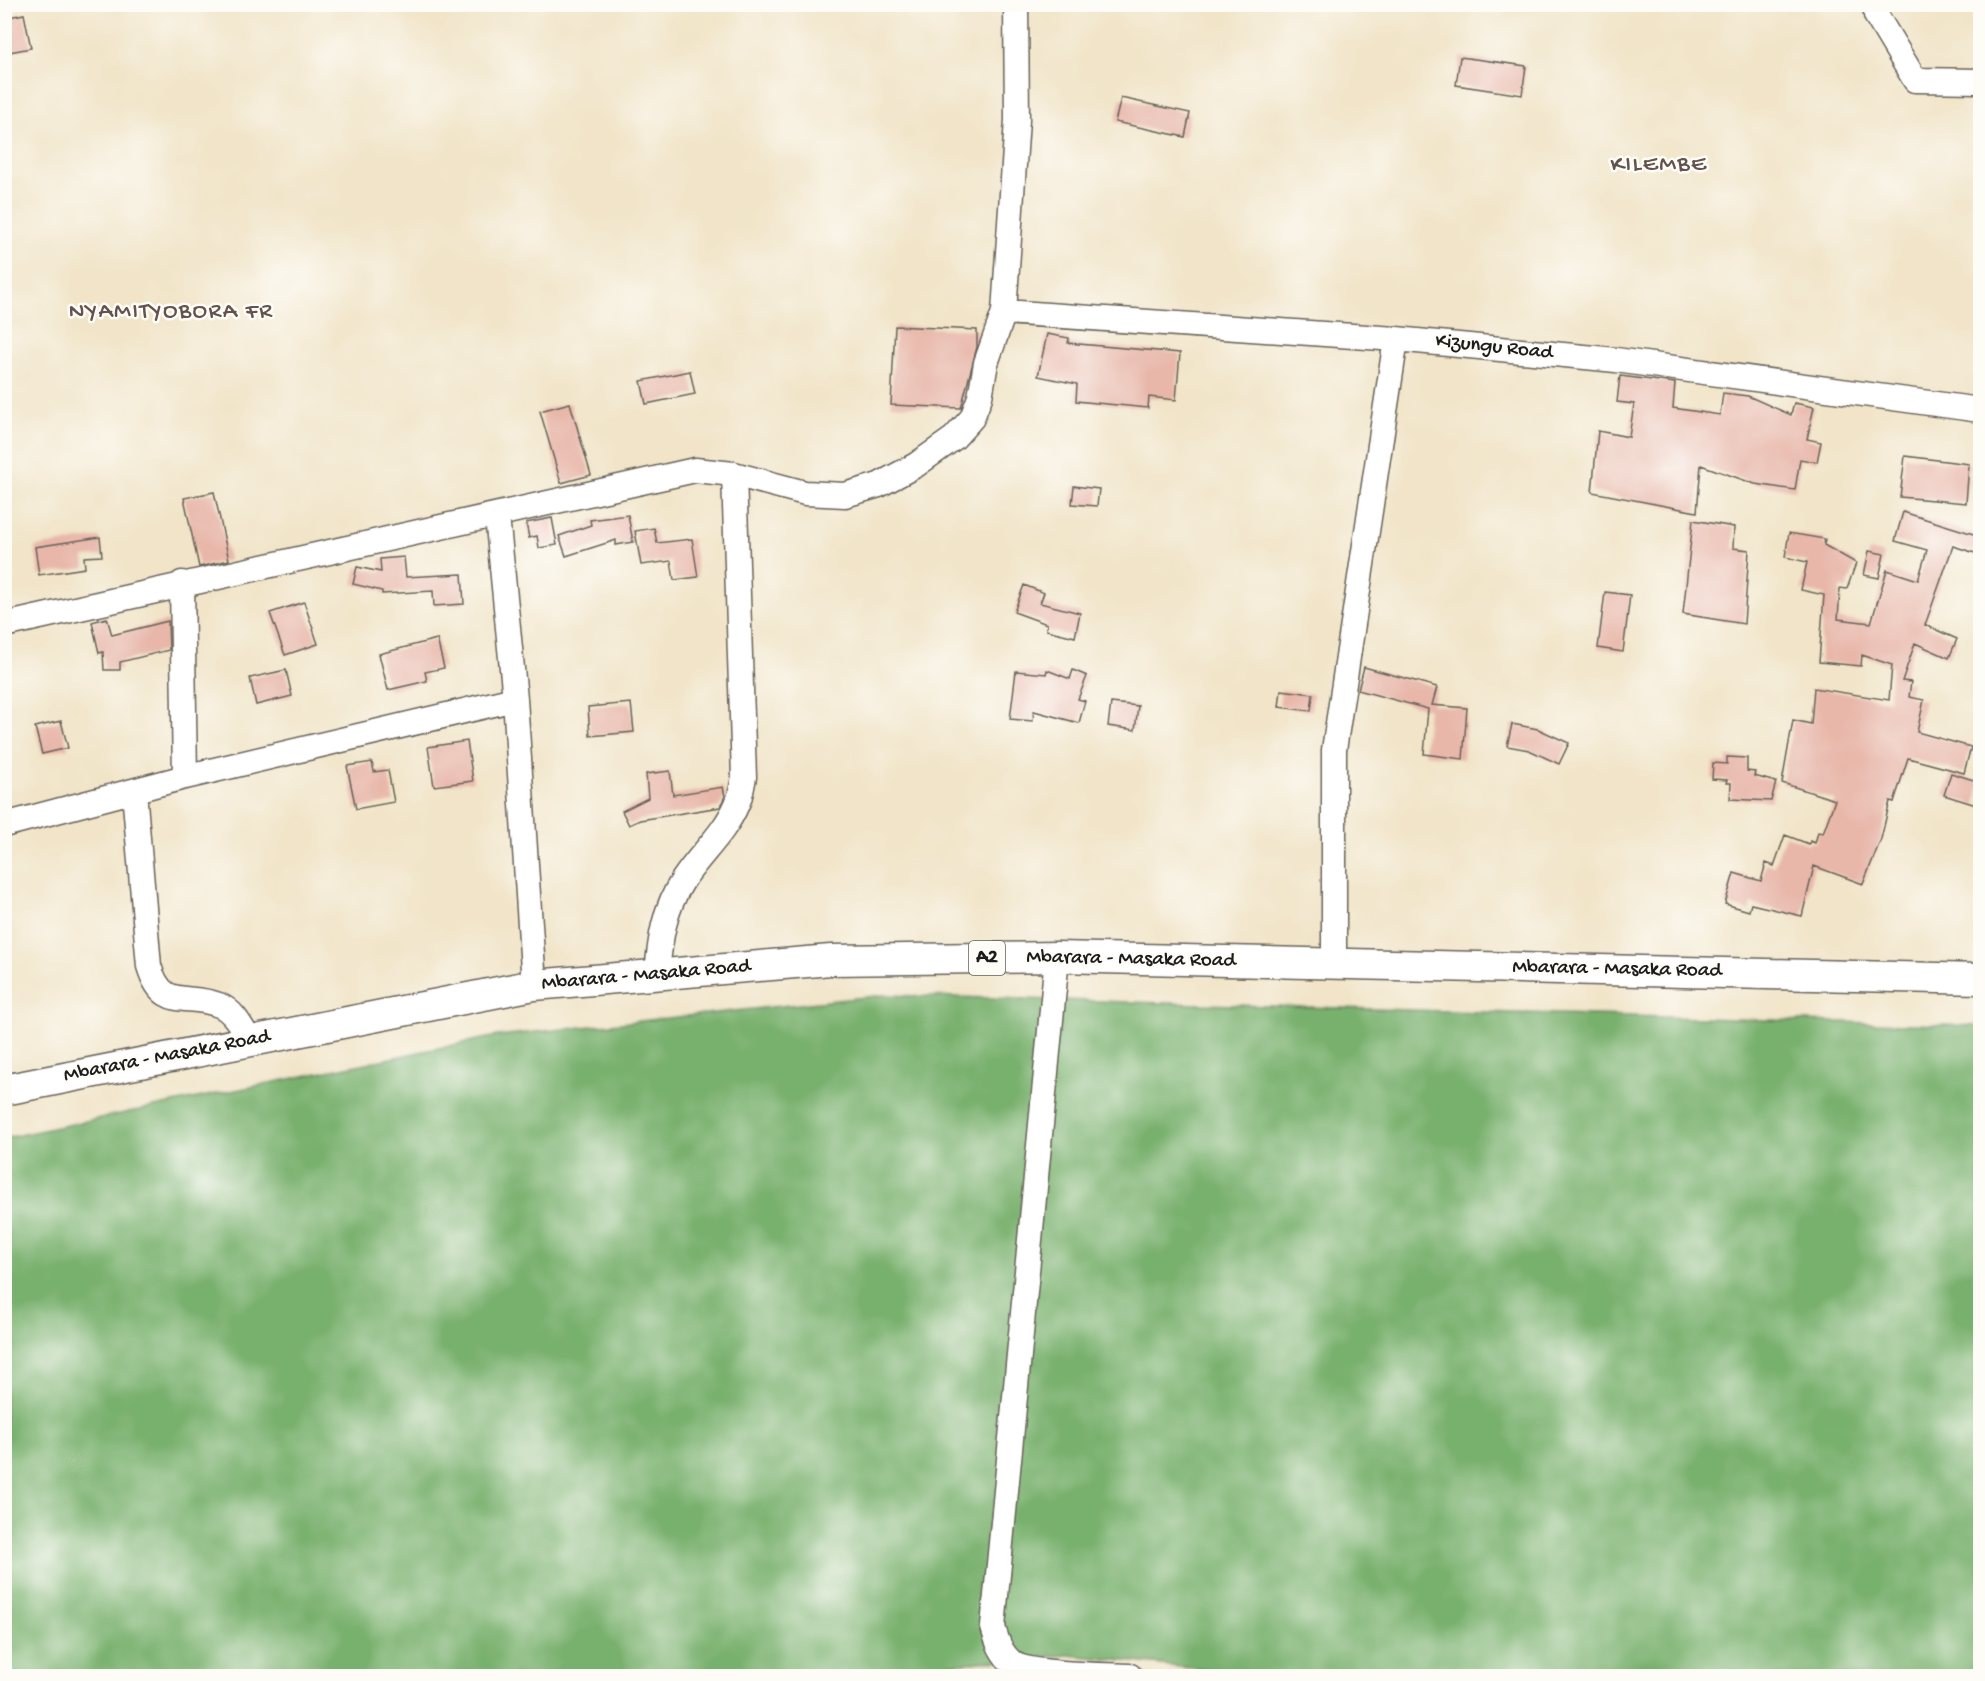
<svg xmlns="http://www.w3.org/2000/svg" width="1985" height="1681" viewBox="0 0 1985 1681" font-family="'Gochi Hand',sans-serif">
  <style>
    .forest { fill: #78b06d; stroke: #4a6644; stroke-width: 1.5 }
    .building { fill: #e8b7aa }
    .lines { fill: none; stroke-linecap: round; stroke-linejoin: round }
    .minor-casing { stroke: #676258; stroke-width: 27 }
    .major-casing { stroke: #676258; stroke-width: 33 }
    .minor { stroke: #fff; stroke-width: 24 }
    .major { stroke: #fff; stroke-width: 30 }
    .labels { text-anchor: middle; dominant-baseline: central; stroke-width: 5; stroke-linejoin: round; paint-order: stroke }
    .shield { fill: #fdfcf7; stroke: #605f5e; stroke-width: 1.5 }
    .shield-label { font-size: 20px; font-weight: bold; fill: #1c1c1c }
    .street-label { font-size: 21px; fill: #1c1c1c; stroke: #fdfcf7 }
    .quarter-label { font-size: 24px; letter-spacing: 1.5px; fill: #63524e; stroke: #fdfcf7 }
  </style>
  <rect width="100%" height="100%" fill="#fdfcf7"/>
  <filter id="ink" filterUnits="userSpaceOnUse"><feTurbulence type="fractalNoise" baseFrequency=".0167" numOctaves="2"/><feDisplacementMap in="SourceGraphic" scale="12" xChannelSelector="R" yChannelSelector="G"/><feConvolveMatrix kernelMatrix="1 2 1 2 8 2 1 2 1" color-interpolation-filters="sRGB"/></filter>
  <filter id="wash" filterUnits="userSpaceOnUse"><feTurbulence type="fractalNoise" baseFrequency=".008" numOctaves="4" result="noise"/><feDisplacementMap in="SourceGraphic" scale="24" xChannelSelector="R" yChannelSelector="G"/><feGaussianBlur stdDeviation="1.35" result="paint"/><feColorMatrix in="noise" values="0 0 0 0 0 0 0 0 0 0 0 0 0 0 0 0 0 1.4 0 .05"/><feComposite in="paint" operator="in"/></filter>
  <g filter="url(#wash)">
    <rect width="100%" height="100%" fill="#f1e4c8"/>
    <path class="forest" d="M885,995L1980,1026V1676H1264L1069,1655L841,1673L835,1676H5L4,1138L497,1036Z"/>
    <g id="blocks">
      <path class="building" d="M24,14L31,48L4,53V18Z
        M1460,57L1526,66L1522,95L1456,85Z
        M1121,98L1190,113L1185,137L1115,122Z
        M895,326L977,330V347L961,408L891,405Z
        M1047,334L1069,338L1068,343L1180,353L1176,400L1149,397L1148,408L1076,401L1077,384L1038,376Z
        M690,371L695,394L646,404L641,381Z
        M1620,376L1675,383L1673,408L1720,415L1723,393L1748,396L1791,415L1794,403L1814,407L1807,439L1821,442L1817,462L1800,459L1795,490L1755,484L1701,465L1697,512L1592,492L1598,431L1629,437L1634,404L1617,402Z
        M570,403L591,475L561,483L540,411Z
        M1905,456L1969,464L1966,503L1900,497Z
        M1074,486L1099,489L1097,506L1072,504Z
        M214,492L229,560L199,567L184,498Z
        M1903,512L1980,536L1978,554L1953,546L1925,625L1957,639L1949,658L1915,643L1902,681L1911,682L1909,697L1924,700L1917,732L1971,747L1964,773L1908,758L1894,802L1890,801L1881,839L1863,884L1814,866L1802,916L1751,904L1749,911L1725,904L1734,873L1761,881L1766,863L1774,866L1785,835L1809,844L1810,841L1815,843L1818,832L1823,833L1835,800L1782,783L1793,720L1811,724L1814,688L1889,700L1892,665L1862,655L1861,666L1819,662L1824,595L1801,590L1807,562L1785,557L1789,533L1825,539L1824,545L1856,563L1847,589L1840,588L1838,619L1871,623L1887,570L1918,580L1927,550L1895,541Z
        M628,515L633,542L616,545V540L566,556L559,536L591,525L590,520Z
        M552,518L557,545L539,548L537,536L529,538L526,523Z
        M1693,520L1734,527L1733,548L1749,550L1744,624L1683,614Z
        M654,528L657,543L692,539L698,577L674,580L671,561L641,565L635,531Z
        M100,537L102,556L84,557L85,568L39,575L35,547Z
        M1869,551L1884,554L1879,578L1864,575Z
        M404,557L406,577L462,574L464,604L434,606L433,591L382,594V591L353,584L357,567L381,572L380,559Z
        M1024,585L1044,593L1040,603L1080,613L1075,637L1046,630L1047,624L1014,612Z
        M1605,592L1630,595L1623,652L1598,648Z
        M304,602L318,644L285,655L270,613Z
        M107,618L112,635L168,621L169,650L120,662V670H104L103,652L99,653L92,622Z
        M437,639L444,668L425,672L427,681L388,690L379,654Z
        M1364,667L1437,687L1432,705L1467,708L1463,759L1424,754L1428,709L1358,690Z
        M286,670L292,696L256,705L250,678Z
        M1047,670L1070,679L1073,670L1087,676L1078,699L1085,701L1079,723L1034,711L1033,721L1010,719L1016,671L1046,674Z
        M1281,690L1313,694L1311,711L1279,707Z
        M631,703L634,732L590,736L588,707Z
        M1111,703L1138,706L1135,730L1108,726Z
        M61,721L68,748L42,754L35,727Z
        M1512,724L1538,729L1569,743L1559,764L1529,750L1507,746Z
        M467,741L473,781L434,786L428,747Z
        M1727,757L1747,758V771L1755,772L1754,776L1776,782L1771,801L1730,799L1731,783H1726L1727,780L1712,779L1713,763L1727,764Z
        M372,762L374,772L388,770L394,802L356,809L347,766Z
        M670,771L673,795L723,787L725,796L720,807L640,820L629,825L622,811L648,798L646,774Z
        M1951,773L1980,782L1976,805L1944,795Z"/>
    </g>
  </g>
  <g filter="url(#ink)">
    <use href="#blocks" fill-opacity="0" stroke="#676258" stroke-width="1.5"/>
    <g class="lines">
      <defs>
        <path id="minor" d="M1878,4L1876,15L1915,80L1980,81
          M1004,312L1396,339L1616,360L1980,410
          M497,516L515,699L534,985
          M182,583L185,777
          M4,625L695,470L734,474L805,493L845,495L879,485L916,465L954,438L972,418L980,397L986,363L1004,312L1017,120L1016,4
          M134,791L149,966C163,1012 185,992 219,1005C234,1011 242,1028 250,1041
          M4,825L185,777L515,699
          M1057,957L993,1627C997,1641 1001,1654 1013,1663C1028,1674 1107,1675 1130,1676
          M1334,964V750L1396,339
          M657,973C660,940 664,909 683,880C700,854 725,833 737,804C741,796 742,786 744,777L734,474"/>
        <path id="major" d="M4,1090L534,985L831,960L1057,957L1980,979"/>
      </defs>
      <use href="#minor" class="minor-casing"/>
      <use href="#major" class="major-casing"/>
      <use href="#minor" class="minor"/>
      <use href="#major" class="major"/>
    </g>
  </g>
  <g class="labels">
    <rect class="shield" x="969" y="941" width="36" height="34" rx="4.5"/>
    <g class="shield-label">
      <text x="987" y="958">A2</text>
    </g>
    <g class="street-label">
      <text transform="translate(1494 348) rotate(6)">Kizungu Road</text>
      <text transform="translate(1131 960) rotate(1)">Mbarara - Masaka Road</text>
      <text transform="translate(1617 970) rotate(1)">Mbarara - Masaka Road</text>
      <text transform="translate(646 976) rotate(-5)">Mbarara - Masaka Road</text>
      <text transform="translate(167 1057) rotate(-11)">Mbarara - Masaka Road</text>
    </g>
    <g class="quarter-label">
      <text x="1659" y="165">KILEMBE</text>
      <text x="171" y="312">NYAMITYOBORA FR</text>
    </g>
  </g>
  <rect width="1985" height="1681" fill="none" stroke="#fdfcf7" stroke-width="24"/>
</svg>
